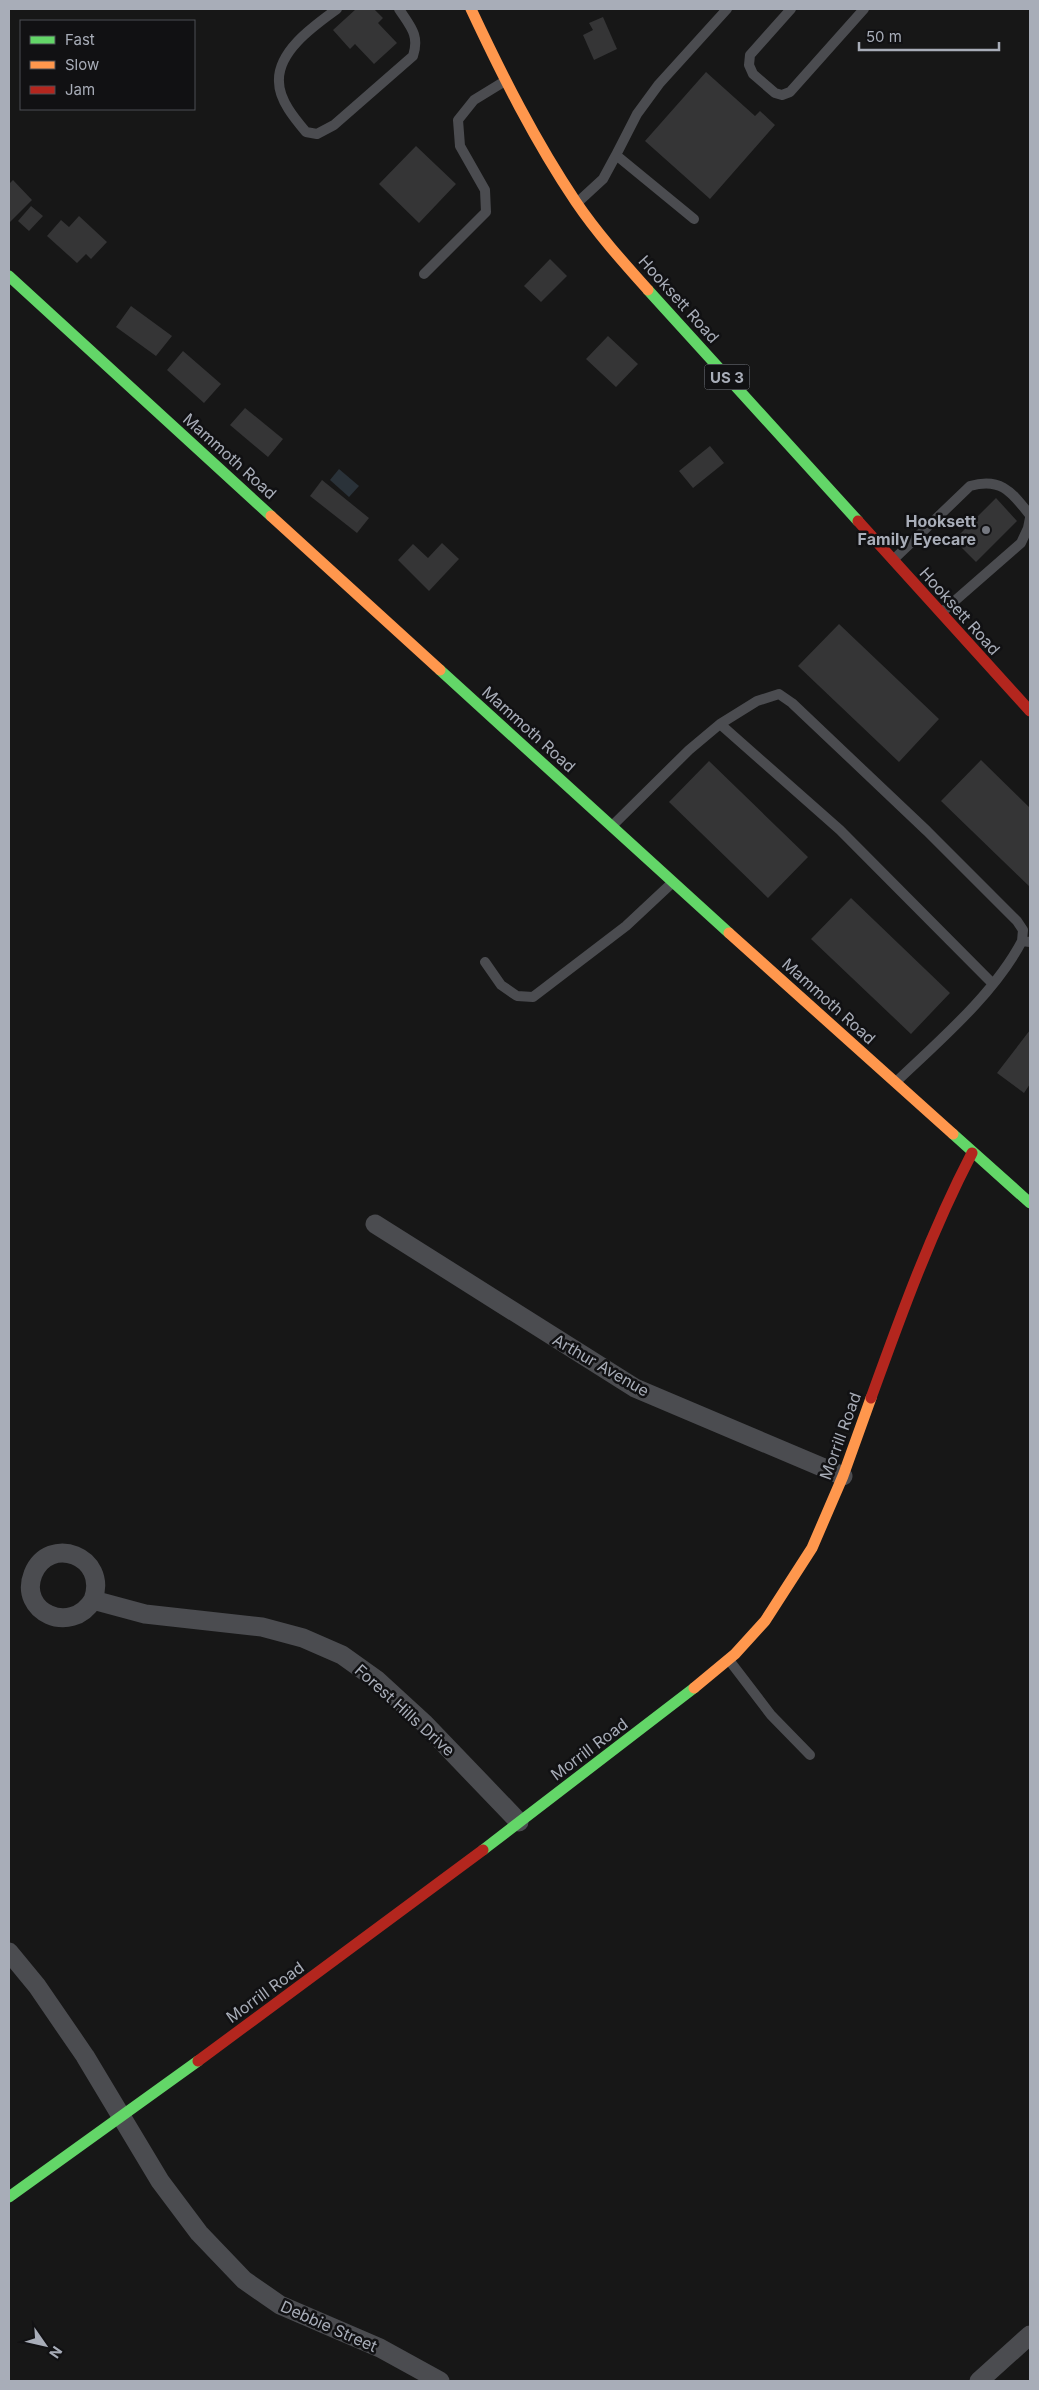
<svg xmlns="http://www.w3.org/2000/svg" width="1039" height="2390" viewBox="0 0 1039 2390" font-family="Inter,sans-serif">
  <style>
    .water { fill: #2a3239 }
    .building { fill: #353536 }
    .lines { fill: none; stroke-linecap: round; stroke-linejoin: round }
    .lane { stroke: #4b4c50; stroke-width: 10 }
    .street { stroke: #4b4c50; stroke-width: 19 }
    .fast { stroke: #63d668; stroke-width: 11 }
    .slow { stroke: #ff974d; stroke-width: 11 }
    .jam { stroke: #b3261e; stroke-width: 11 }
    .poi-dot { fill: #757880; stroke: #111113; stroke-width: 2 }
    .labels { text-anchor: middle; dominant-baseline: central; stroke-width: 5; stroke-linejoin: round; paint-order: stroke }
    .shield { fill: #111113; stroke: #7b7e86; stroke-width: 1 }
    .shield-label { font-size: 15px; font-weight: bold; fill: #a8adb8 }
    .street-label { font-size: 16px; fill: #a8adb8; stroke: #111113 }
    .poi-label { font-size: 16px; font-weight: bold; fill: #a8adb8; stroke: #111113; text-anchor: end }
  </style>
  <rect width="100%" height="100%" fill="#171717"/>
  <path class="water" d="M339,469L359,486L349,497L330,480Z"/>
  <path class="building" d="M356,9H374L383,18L378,23L397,43L374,64L355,44L350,49L333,30Z
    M603,17L617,49L594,60L583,35L593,30L589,23Z
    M706,72L755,116L760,111L775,125L710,199L645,141Z
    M416,146L456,184L419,223L379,184Z
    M13,180L32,200L9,223V184Z
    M31,206L43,216L29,231L18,221Z
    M79,216L107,242L91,259L86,254L77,263L47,236L61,220L69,227Z
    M550,259L567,276L541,302L524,286Z
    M131,306L172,336L156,356L116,327Z
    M608,336L638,364L616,387L586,359Z
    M183,351L221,384L204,403L167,370Z
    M245,408L283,439L268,457L230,425Z
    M710,446L724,463L693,488L679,471Z
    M322,480L369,518L357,533L310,496Z
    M996,498L1017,521L976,562L954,540Z
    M442,543L459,559L429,591L398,560L413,544L428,558Z
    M839,624L939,719L899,762L798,666Z
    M981,760L1030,808V887L941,801Z
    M709,761L808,857L768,898L669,802Z
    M851,898L950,993L911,1034L811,939Z
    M1030,1030V1084L1024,1093L997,1073Z"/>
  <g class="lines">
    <path class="lane" d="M337,9C315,25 277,51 279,82C279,100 295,119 306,132L317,134L334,125L413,56C420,35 410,26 399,9
      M791,9L750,55L749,65L753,74L775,93L782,95L790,92L864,9
      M616,155L637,114L659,84L727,9
      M578,202L603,179L616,155L694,219
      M424,274L486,212L485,190L460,146L458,120L474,100L505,81
      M893,560L970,486C1002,477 1012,493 1030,515
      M942,612L1021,543L1028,528L1030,518
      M612,826L689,750L720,724
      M485,962L501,985L517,996L533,997L626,926L672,883
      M993,984L840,830L720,724L757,701L779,694L792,703L927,831L1017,921L1023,930L1022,941
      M897,1081C940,1040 994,994 1022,941L1030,942
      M729,1660L771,1715L810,1755"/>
    <path class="street" d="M375,1224L635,1388L843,1476
      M93,1600C109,1556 49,1534 33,1574C18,1612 71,1636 93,1600L145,1614L262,1627L303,1638L342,1655L377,1680L425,1724L519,1822
      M9,1952L37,1986L85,2056L160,2181L199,2233L244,2280L280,2305L380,2348L440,2381
      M979,2381L1030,2335"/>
    <path class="fast" d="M9,276L271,516
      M648,290L858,521
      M440,670L729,933
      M953,1134L1030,1203
      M483,1850L694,1688
      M9,2197L198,2061"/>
    <path class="slow" d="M471,9C502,75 535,141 576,202C597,233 623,262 648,290
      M271,516L440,670
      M729,933L953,1134
      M694,1688L735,1654L765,1621L812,1548L843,1476L871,1398"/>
    <path class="jam" d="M858,521L1030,711
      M871,1398C901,1315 931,1232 972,1153
      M198,2061L483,1850"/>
  </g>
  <circle class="poi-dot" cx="986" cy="530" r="5"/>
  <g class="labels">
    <rect class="shield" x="704.5" y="364.5" width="45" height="25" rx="4"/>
    <g class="shield-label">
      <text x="727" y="377">US 3</text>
    </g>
    <g class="street-label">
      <text transform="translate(679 299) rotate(48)">Hooksett Road</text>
      <text transform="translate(230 456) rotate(42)">Mammoth Road</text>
      <text transform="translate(960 611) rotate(48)">Hooksett Road</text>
      <text transform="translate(529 729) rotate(42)">Mammoth Road</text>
      <text transform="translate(829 1001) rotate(42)">Mammoth Road</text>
      <text transform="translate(601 1365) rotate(30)">Arthur Avenue</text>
      <text transform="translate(840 1436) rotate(-70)">Morrill Road</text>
      <text transform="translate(405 1710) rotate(42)">Forest Hills Drive</text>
      <text transform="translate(589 1749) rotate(-37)">Morrill Road</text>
      <text transform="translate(265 1992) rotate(-36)">Morrill Road</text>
      <text transform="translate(329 2326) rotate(24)">Debbie Street</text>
    </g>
    <g class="poi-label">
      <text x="976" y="521">Hooksett<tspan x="976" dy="18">Family Eyecare</tspan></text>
    </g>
  </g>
  <rect width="1039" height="2390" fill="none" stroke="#a8adb8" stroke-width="20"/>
  <rect x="20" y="20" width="175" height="90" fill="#111113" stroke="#4d4f55"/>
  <rect x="30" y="36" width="25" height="8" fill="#63d668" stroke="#4d4f55"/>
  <text x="65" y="45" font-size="15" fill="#a8adb8">Fast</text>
  <rect x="30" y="61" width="25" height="8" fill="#ff974d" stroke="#4d4f55"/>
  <text x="65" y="70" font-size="15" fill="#a8adb8">Slow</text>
  <rect x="30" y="86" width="25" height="8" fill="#b3261e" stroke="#4d4f55"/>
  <text x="65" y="95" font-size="15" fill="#a8adb8">Jam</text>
  <g transform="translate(45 2345) rotate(124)" stroke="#111113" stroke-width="4" paint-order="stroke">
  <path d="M0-4L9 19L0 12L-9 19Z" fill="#a8adb8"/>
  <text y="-8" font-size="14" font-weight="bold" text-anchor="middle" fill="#a8adb8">N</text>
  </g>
  <path d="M859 42v8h140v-8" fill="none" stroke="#a8adb8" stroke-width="2.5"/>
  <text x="866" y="42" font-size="15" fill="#a8adb8" stroke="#111113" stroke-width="4" paint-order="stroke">50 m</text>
</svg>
